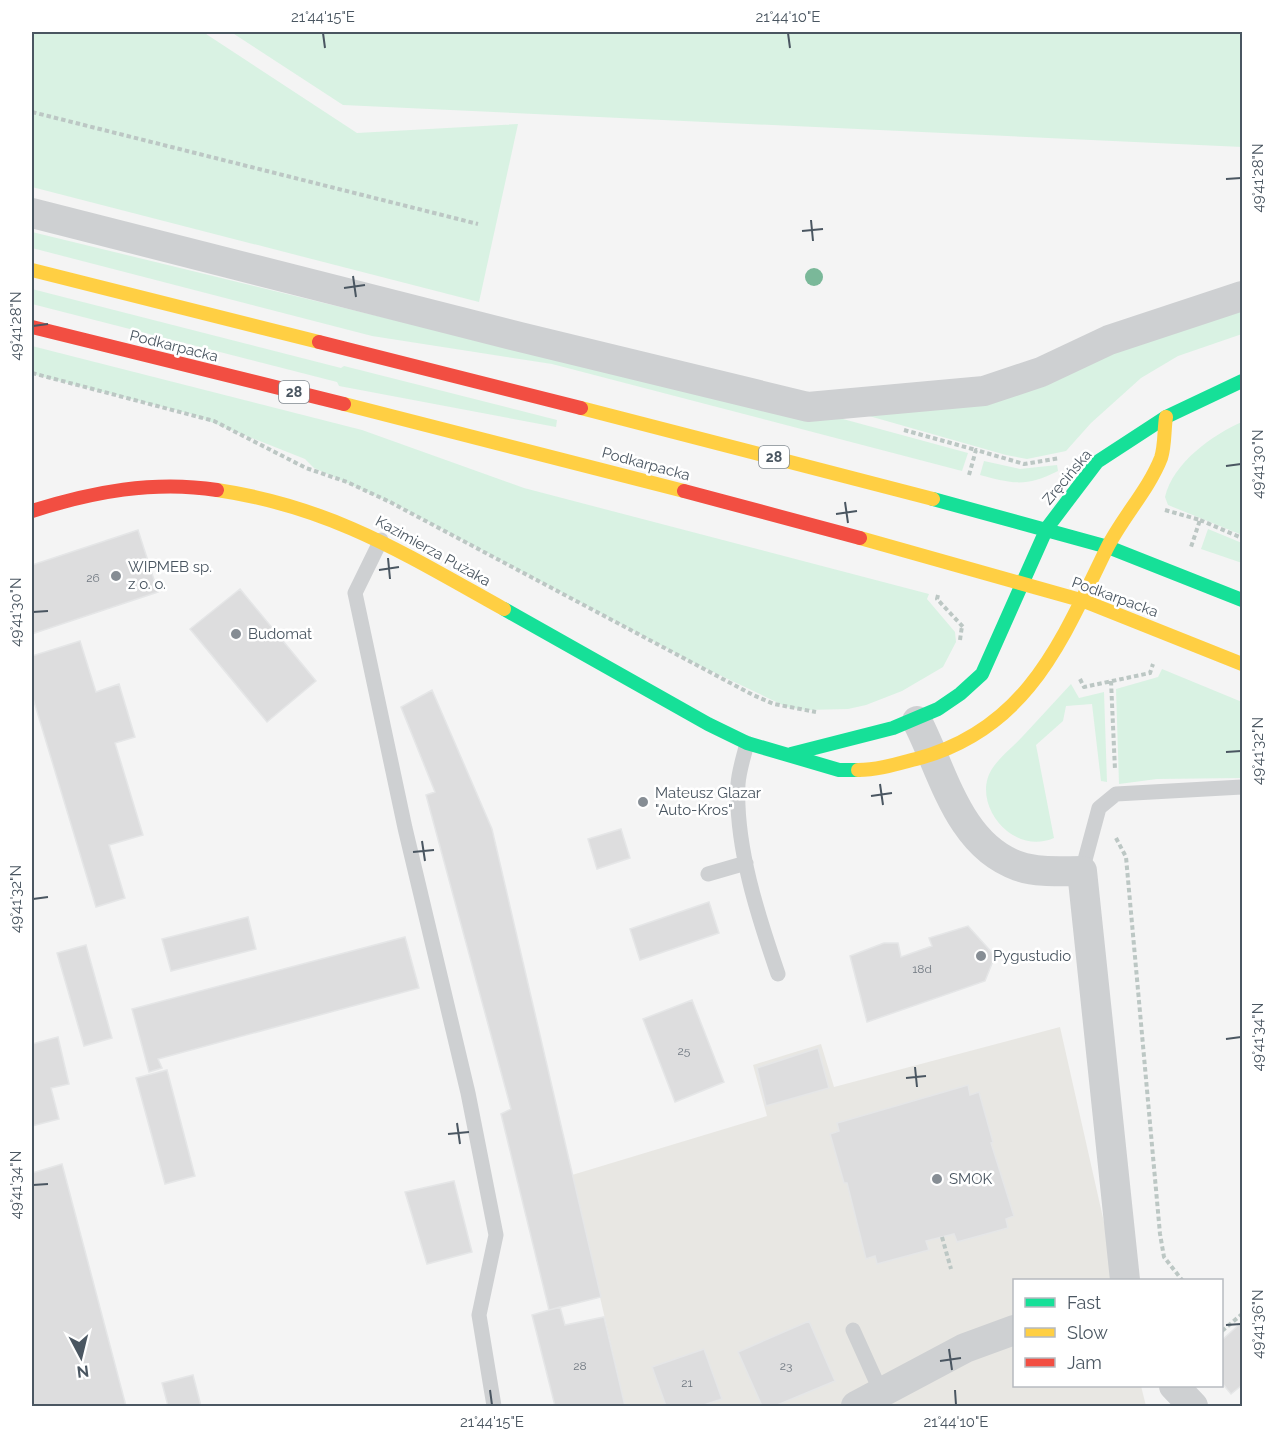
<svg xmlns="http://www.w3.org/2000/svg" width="1274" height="1438" viewBox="0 0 1274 1438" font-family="Raleway,sans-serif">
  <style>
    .commercial { fill: #e8e7e3 }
    .green { fill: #d9f2e3 }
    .building { fill: #ddddde; stroke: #e5e6e7; stroke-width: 1.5 }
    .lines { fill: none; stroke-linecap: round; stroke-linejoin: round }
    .path { stroke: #bcc7c4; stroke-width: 4; stroke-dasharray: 4.5 3; stroke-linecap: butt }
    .lane { stroke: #ced0d2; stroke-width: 15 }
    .street { stroke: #ced0d2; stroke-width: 30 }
    .fast { stroke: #16e098; stroke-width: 14 }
    .slow { stroke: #ffcf43; stroke-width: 14 }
    .jam { stroke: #f24e42; stroke-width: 14 }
    .tree { fill: #7ab899 }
    .ticks { fill: none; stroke: #4a5661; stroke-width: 2 }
    .poi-dot { fill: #868d94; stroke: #fff; stroke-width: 2 }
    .labels { text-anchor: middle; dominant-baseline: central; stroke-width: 5; stroke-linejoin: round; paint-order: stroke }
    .number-label { font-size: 12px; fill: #707881 }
    .shield { fill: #fff; stroke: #808990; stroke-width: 1.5 }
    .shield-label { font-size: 14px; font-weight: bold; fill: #4a5661 }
    .street-label { font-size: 15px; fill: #4a5661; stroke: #fff }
    .poi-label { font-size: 15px; fill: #4a5661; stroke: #fff; text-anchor: start }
    .neatline { fill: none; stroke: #4a5661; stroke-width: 2 }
    .ticks-label { font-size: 15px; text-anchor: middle; fill: #4a5661 }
  </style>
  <rect width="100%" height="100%" fill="#f4f4f4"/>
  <path class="commercial" d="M1060,1027L1117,1280H1014V1386H1141L1146,1406H625L572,1175L767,1116L753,1065L821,1044L834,1087Z"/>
  <path class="green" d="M32,32H203L357,133L518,124L479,302L32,187Z
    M231,32H1242V147L343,105Z
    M32,232L394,320L843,419L968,453L962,471L552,364L372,336L32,248Z
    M32,289L341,368L344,366L557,420L556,427L339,386L337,382L32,304Z
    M1242,310V334L1178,356L1141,378L1091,423L1066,451L1027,459L1006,455L869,416L1119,349Z
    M32,346L362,430L524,488L929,594L927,599L955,632L956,642L943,667L902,691L866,705L848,709L805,710L787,707L692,662L399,506L314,468L305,459L191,414L32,374Z
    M1242,422V535L1168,505L1165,497C1173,463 1212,435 1242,422Z
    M984,461L1020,469L1057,465L1058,471C1026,487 1014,484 980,475Z
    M1208,529L1242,543V563L1201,549Z
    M1162,669L1242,702V778L1157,779L1119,784L1116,689L1158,677Z
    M1071,684L1079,698L1104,692L1107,782L1101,781L1092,704L1066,706L1063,721L1036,745L1054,838C1038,845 1021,842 1007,831C988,816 978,787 994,766C1002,755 1014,746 1023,736C1039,719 1055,701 1071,684Z"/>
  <path class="building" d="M138,530L158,592L32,634V565Z
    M240,589L316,681L267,722L190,629Z
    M80,641L96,692L119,684L135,737L115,743L143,835L109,845L125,898L96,907L32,695V656Z
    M432,690L492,829L601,1297L549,1310L501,1114L511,1109L426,795L435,792L401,707Z
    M621,829L630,858L597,869L588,839Z
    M709,902L719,933L640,960L630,929Z
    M248,917L256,949L171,971L162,939Z
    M968,926L995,956L985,981L867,1022L850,956L884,943H898L901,957L932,946L929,938Z
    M405,937L419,988L158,1059L162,1068L149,1072L132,1009Z
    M86,945L112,1038L84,1046L57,953Z
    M692,1000L724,1082L675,1102L643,1019Z
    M58,1037L69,1084L51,1088L59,1119L32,1126V1044Z
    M818,1048L829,1088L766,1106L757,1068Z
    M167,1070L195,1176L165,1184L136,1078Z
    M968,1085L970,1095L979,1092L993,1142L991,1143L1014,1216L1006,1219L1008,1228L957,1242L954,1234L926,1241L929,1250L877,1264L875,1256L866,1259L847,1183H844L830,1134L839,1131L837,1123Z
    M62,1164L126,1406H32V1173Z
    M454,1181L472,1252L427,1264L405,1192Z
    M560,1307L565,1325L604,1317L625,1406H555L532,1315Z
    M809,1321L835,1381L775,1406H762L738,1352Z
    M1242,1322V1385L1231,1394L1222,1383V1340Z
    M704,1349L722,1399L701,1406H666L652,1367Z
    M193,1375L201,1406H168L162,1383Z"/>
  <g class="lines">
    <path class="path" d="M32,112L478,224
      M32,373L214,421L306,468L347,482L390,502L753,695L774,704L816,712
      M904,430L976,450
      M969,475L976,450L1024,464L1060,458
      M1165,510L1200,520L1191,547
      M1200,520L1242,538
      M938,595L937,599L964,628
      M960,640L962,626
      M1080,679L1084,687L1150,673L1153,664
      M1111,681L1115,770
      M1116,838L1126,857L1160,1234L1164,1257L1182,1280
      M942,1237L951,1269
      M1222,1331L1242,1314"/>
    <path class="lane" d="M381,540L355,593L405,828L468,1093L496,1235L479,1315L494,1406
      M747,743C744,756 739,770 738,784C735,846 758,916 778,974
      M1082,871L1099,808L1116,794L1242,787
      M708,874L746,863
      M853,1330L881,1392"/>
    <path class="street" d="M32,213L520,337L808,407L984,391L1041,372L1109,340L1242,296
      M917,721C943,771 958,845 1018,866C1038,873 1061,871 1082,871L1125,1280
      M1174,1386L1193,1406
      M856,1406L965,1348L1014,1330"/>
    <path class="fast" d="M933,499L1108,547L1242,600
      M504,609L708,724L747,743L839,770H858
      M791,754L893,728L938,709L960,694L982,674L1047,528L1097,462L1166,417L1242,381"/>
    <path class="slow" d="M32,270L319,342
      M344,404L684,491
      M581,408L933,499
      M217,490C332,507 405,554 504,609
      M860,538L1084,601L1242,664
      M858,770C878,770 897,764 916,759C1027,730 1061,642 1107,548C1122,518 1149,489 1161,458C1165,446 1164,430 1166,417"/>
    <path class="jam" d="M32,327L344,404
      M319,342L581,408
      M684,491L860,538
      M32,511C92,492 154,480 217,490"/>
  </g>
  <circle class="tree" cx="814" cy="277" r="9"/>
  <path class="ticks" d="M323,33L325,48M788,33L790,48M1226,179L1241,178M811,220L813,241M802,231L823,229M353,276L356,297M344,288L365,285M33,326L48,324M1226,466L1241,464M845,502L848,523M836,514L857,511M388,558L390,579M379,570L399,567M33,612L48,611M1226,752L1241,751M880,784L883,805M871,796L892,793M422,841L425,861M413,852L434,850M33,899L48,897M1226,1039L1241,1037M915,1067L917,1087M906,1078L926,1076M457,1123L460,1144M448,1134L469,1132M33,1185L48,1184M1226,1325L1241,1324M949,1349L952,1370M940,1361L961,1358M490,1390L492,1405M955,1390L956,1405"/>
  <g class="poi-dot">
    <circle cx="116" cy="576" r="6"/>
    <circle cx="236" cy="634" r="6"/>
    <circle cx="643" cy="802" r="6"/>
    <circle cx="981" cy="956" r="6"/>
    <circle cx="937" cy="1179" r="6"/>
  </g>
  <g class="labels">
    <g class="number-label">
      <text x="93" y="578">26</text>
      <text x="922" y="969">18d</text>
      <text x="684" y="1051">25</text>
      <text x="580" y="1366">28</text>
      <text x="786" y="1366">23</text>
      <text x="687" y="1383">21</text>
    </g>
    <g class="shield">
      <rect x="279" y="381" width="30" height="22" rx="4.5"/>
      <rect x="759" y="446" width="30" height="22" rx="4.5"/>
    </g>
    <g class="shield-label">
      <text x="294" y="392">28</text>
      <text x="774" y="457">28</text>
    </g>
    <g class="street-label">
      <text transform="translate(174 346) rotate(14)">Podkarpacka</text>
      <text transform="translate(646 464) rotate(15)">Podkarpacka</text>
      <text transform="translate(1067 477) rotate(-50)">Zręcińska</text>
      <text transform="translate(433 551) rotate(29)">Kazimierza Pużaka</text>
      <text transform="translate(1115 597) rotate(20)">Podkarpacka</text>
    </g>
    <g class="poi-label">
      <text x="128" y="567">WIPMEB sp.<tspan x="128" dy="17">z o. o.</tspan></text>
      <text x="248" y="634">Budomat</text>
      <text x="655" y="793">Mateusz Glazar<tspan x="655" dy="17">"Auto-Kros"</tspan></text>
      <text x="993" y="956">Pygustudio</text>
      <text x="949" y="1179">SMOK</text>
    </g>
  </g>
  <rect width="1274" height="1438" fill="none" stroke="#ffffff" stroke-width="66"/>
  <rect x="1013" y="1279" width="210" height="108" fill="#ffffff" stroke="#b7bbc0" stroke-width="1.5"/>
  <rect x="1025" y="1298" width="30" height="9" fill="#16e098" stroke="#b7bbc0" stroke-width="1.5"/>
  <text x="1067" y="1309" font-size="18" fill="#4a5661">Fast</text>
  <rect x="1025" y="1328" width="30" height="9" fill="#ffcf43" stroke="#b7bbc0" stroke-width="1.5"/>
  <text x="1067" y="1339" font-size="18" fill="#4a5661">Slow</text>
  <rect x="1025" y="1358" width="30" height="9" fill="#f24e42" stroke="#b7bbc0" stroke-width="1.5"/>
  <text x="1067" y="1369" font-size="18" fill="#4a5661">Jam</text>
  <g transform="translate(81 1357) rotate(173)" stroke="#ffffff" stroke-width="4.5" paint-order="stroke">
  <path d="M0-4.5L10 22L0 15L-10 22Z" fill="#4a5661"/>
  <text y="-9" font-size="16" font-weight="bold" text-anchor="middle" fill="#4a5661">N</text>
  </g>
  <rect x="33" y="33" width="1208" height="1372" class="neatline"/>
  <g class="ticks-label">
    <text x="323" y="22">21°44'15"E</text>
    <text x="788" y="22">21°44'10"E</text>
    <text transform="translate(1258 178) rotate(-90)" y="5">49°41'28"N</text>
    <text transform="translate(16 326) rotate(-90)" y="5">49°41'28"N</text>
    <text transform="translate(1258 464) rotate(-90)" y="5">49°41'30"N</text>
    <text transform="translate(16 612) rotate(-90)" y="5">49°41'30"N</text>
    <text transform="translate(1258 751) rotate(-90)" y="5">49°41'32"N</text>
    <text transform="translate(16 899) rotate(-90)" y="5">49°41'32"N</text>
    <text transform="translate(1258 1037) rotate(-90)" y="5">49°41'34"N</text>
    <text transform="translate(16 1185) rotate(-90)" y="5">49°41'34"N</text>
    <text transform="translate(1258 1324) rotate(-90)" y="5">49°41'36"N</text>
    <text x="492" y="1427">21°44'15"E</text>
    <text x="956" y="1427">21°44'10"E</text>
  </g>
</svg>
